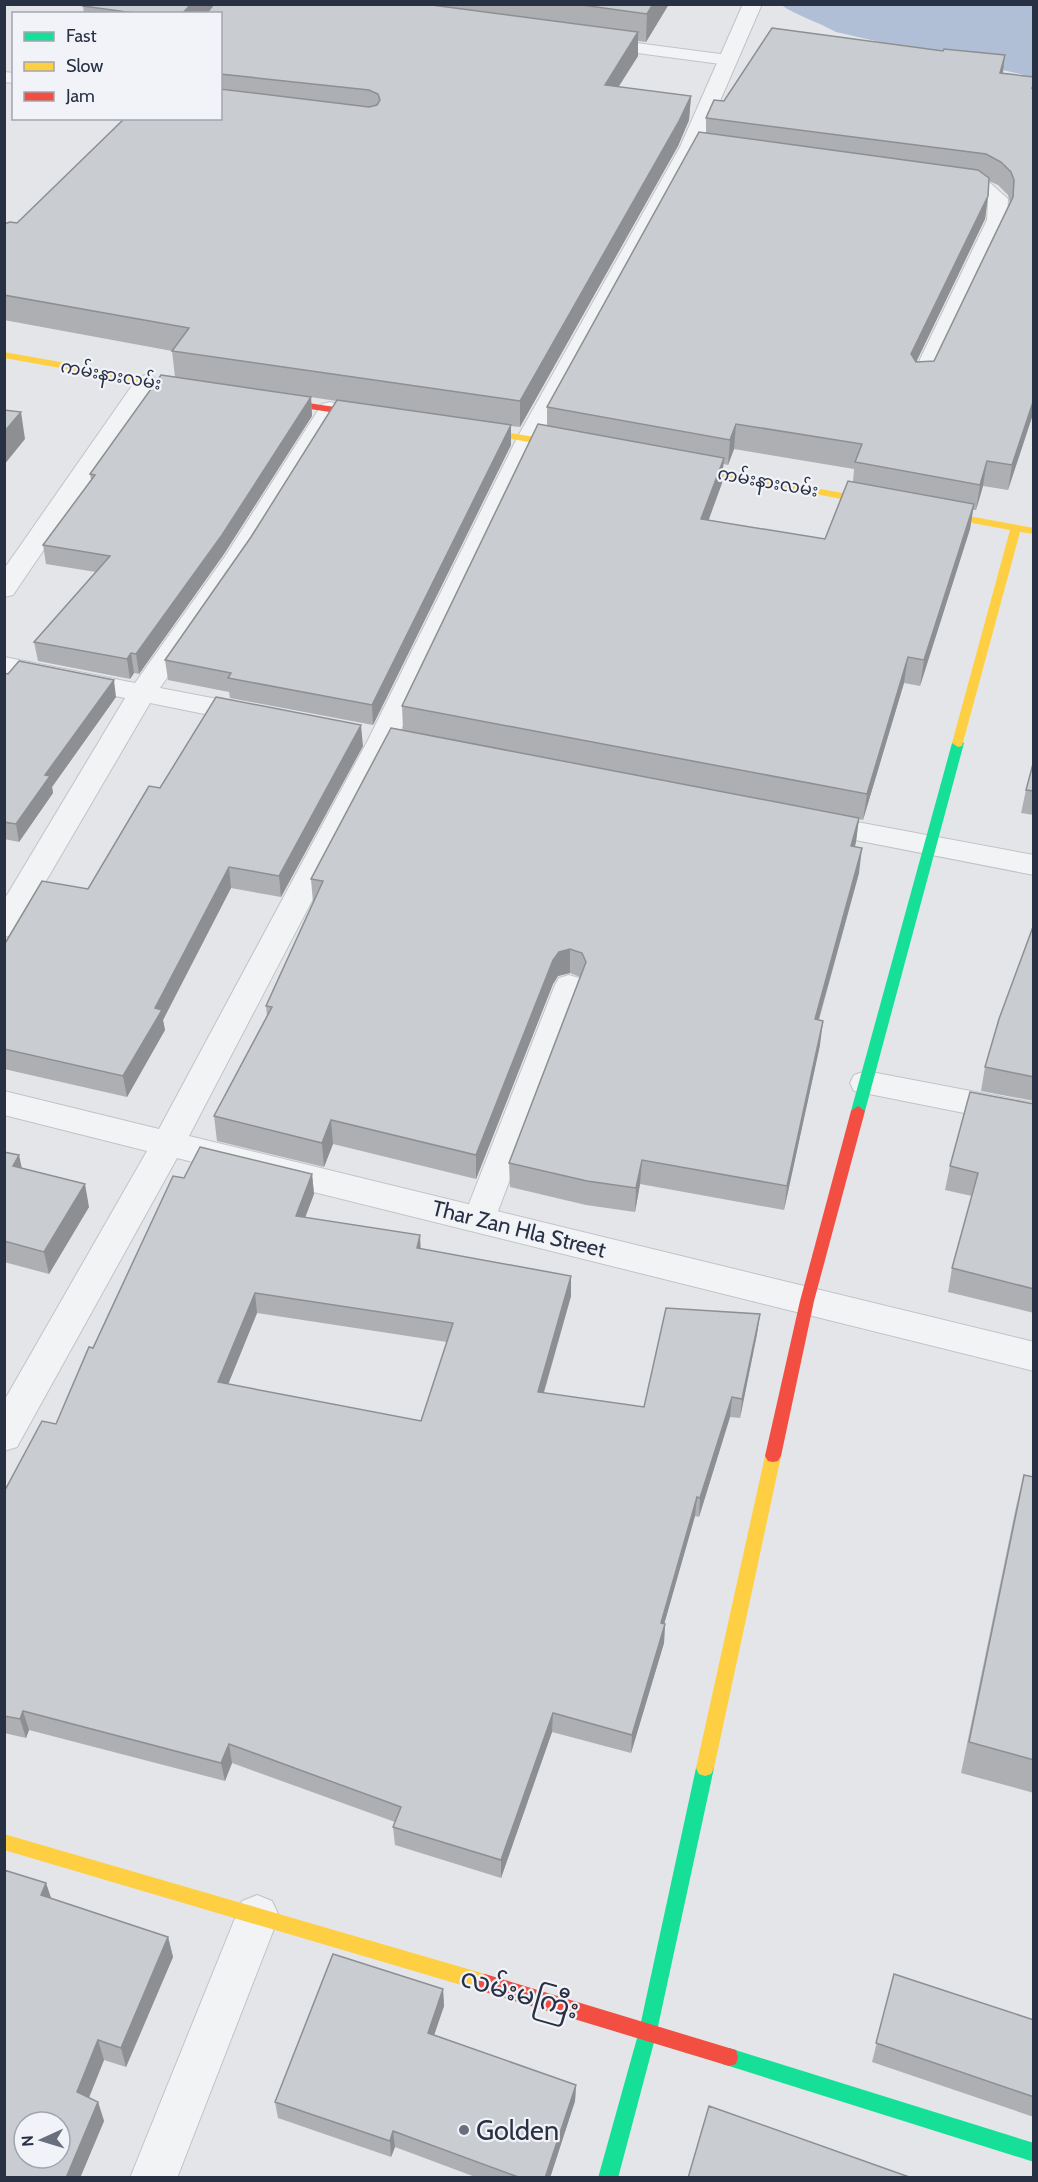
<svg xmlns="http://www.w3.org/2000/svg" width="1038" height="2182" viewBox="0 0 1038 2182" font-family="Cabin,'Noto Sans Myanmar',sans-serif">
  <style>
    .water { fill: #b0bfd5 }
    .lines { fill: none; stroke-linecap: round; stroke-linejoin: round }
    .lane-casing { stroke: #c1c3c7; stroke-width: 2 }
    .street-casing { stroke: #c1c3c7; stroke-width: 2 }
    .lane { fill: #f2f3f5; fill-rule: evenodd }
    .street { fill: #f2f3f5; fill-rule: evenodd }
    .fast { fill: #16e098; fill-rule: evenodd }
    .slow { fill: #ffcf43; fill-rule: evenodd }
    .jam { fill: #f24e42; fill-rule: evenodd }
    .wall { fill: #adafb3; fill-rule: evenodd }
    .shaded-wall { fill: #8d8f92 }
    .building { fill: #c9ccd0; stroke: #8d8f92; stroke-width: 1.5; fill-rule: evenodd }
    .poi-dot { fill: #696f7d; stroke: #f1f3f8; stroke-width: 2 }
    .labels { text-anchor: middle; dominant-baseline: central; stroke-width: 4.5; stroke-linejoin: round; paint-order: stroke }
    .far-street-label { font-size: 18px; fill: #283043; stroke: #f1f3f8 }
    .street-label { font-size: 22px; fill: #283043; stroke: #f1f3f8 }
    .near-street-label { font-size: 27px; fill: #283043; stroke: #f1f3f8 }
    .near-poi-label { font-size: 27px; fill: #283043; stroke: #f1f3f8; text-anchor: start }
  </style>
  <rect width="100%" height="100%" fill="#e3e5e9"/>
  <path class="water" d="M781,5H1033V77L836,32C818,22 798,16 781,5Z"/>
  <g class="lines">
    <defs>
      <path id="lane" d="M598,38L728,55L734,56L737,60L734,64L728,65L592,47L589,43L592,39Z
        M4,72L14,73V83L4,82Z
        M949,175L989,182L1008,199L1007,220L932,380L929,385L921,386L913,385L910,380L987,220L988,201L976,191L942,185L939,181L942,177Z
        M569,975L579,978L583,985L495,1219L490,1227L479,1231L468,1227L463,1219L555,985L559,978Z"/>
      <path id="street" d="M743,4H762L700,147L541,438L396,740L189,1136L1034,1342V1371L177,1158L17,1447L4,1451V1401L147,1151L4,1115V1091L159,1129L368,740L517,438L680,147Z
        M146,375L154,377L158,382L13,595L4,597V569L138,377Z
        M330,402L338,404L342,409L251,556L160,688L254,706L264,709L268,715L264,721L254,724L150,703L15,934L4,937V900L125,698L4,673V657L135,683L226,555L322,404Z
        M814,814L1034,855V875L804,830L799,823L804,816Z
        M866,1071L1034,1103V1127L854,1091L850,1083L854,1075Z
        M257,1895L272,1901L279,1916L177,2178H130L242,1901Z"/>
    </defs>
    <use href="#lane" class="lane-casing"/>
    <use href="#street" class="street-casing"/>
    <use href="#lane" class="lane"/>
    <use href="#street" class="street"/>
    <path class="fast" d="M958,739L964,743L865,1111L858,1116L851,1111L952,743Z
      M705,1760L711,1762L714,1768L657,2031L618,2178H598L639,2031L696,1768L699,1762Z
      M729,2048L1034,2143V2162L729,2066L722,2064L720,2057L722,2050Z"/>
    <path class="slow" d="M4,352L201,387L206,390L201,393L4,358Z
      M465,426L574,443L579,446L574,449L461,431V427Z
      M678,463L1034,528V534L1020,532L962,746L958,747L952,743L1010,530L674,468L673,466Z
      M773,1450L778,1451L781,1456L714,1768L711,1774L705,1776L699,1774L696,1768L765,1456L768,1451Z
      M4,1834L485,1974L491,1977L494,1983L491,1989L485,1992L4,1850Z"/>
    <path class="jam" d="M267,397L376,413L381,416L376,419L264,402V398Z
      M858,1106L865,1111L814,1301L781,1456L778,1461L773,1462L768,1461L765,1456L800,1301L851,1111Z
      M485,1974L729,2048L736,2050L738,2057L736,2064L729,2066L485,1992L479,1989L476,1983L479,1977Z"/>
  </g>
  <path class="wall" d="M85,4H669L646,42L638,41V56L618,87L691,96L689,120L678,146L520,427L511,426V445L373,725L230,698L229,692L168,680L165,660L251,537L337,401L175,377L172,351L4,320V224L17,223L220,118V14H84L83,6Z
    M943,51L1005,55L1003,73L1034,77V411L1008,490L983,486L976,510H973L970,529L920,686L904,683L863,820L859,819L855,847L859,873L819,1020L820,1045L784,1210L640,1184L635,1212L586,1205L510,1187L509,1163L580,977L570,973L558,976L553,984L476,1179L333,1144L324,1167L217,1141L214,1116L267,1017L266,1006L313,903L311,879L403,730L402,706L547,426V407L706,133V118L724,101ZM989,181L998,185L1008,195L1010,203L934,361L916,362L985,219L988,196ZM734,449L854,469L853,482L825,539L708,520L722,483L723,464L728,465Z
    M311,397L312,416L224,554L139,674L134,673L130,679L38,661L34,642L96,572L46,564L43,545L91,480L90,474Z
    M4,673L116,697L52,787L53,793L19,842L4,839Z
    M363,746L281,897L231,888L163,1020L165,1030L127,1097L4,1069V945L88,889L160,788Z
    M1034,760V815L1021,813L1026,790Z
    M1034,924V1101L981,1091L985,1067Z
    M1034,1104V1313L948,1292L952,1268L972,1196L945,1190L950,1166Z
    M4,1152L22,1168L89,1207L49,1274L4,1262Z
    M312,1174L314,1194L305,1218L421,1249L571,1296L544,1393L644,1407L760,1314L757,1334L740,1418L730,1417L699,1517L695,1516L664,1624H665L664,1643L631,1753L552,1732L501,1878L395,1845L393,1827L395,1822L232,1763L225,1781L29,1730L26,1738L4,1733V1492L56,1424L93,1348L184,1178ZM257,1313L447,1342L421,1421L228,1384Z
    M1024,1475L1034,1477V1793L961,1773L1016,1507Z
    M46,1883L51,1898L168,1937L173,1957L126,2067L104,2060L89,2098L98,2102L104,2121L80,2178Z
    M894,1974L1034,2020V2117L872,2062Z
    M443,1989L444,2006L434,2035L576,2085L575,2101L550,2178H478L395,2147L391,2157L278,2118L275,2102Z"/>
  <path class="shaded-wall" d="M191,4H216L206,14H182Z
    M653,4H669L646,42L647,14Z
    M638,32V56L604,110L605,85Z
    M1005,55L1002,78L1000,73Z
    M691,96L689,120L678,146L520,427V401Z
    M988,196L985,219L908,379L911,354Z
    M311,397L312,416L224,554L139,674L136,654Z
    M1034,399V411L1008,490L1012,465Z
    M21,412L25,439L4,465V432Z
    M736,424L734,449L728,465L730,440Z
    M511,425V445L373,725L372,705Z
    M724,458L722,483L700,544L701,519Z
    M987,461L983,486L976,510L980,485Z
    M974,504L970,529L920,686L924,660Z
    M131,653L134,673L130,679L127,659Z
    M908,657L904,683L863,820L867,794Z
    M114,680L116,697L52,787L53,793L19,842L16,824L45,775Z
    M361,725L363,746L281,897L279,876Z
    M859,818L856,842L848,870L851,846Z
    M862,848L859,873L812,1043L815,1019Z
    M229,867L231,888L163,1020L165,1030L127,1097L123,1076L155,1008Z
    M570,949V973L558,976L553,984L476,1179V1155L553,960L559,952Z
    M823,1021L820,1045L784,1210L787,1186Z
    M331,1120L333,1144L324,1167L322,1143Z
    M19,1155L24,1178L13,1166Z
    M642,1160L640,1184L635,1212L636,1188Z
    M312,1174L314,1194L298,1236L296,1216Z
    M85,1184L89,1207L49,1274L44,1252Z
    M420,1235L421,1255L417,1248Z
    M571,1276V1296L538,1412V1392Z
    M255,1293L257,1313L221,1402L218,1382Z
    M760,1314L757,1334L740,1418L742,1399Z
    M732,1397L730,1417L699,1517L700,1498Z
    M697,1497L695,1516L659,1642L661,1623Z
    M665,1624L664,1643L631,1753L632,1735Z
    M23,1711L29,1730L26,1738L20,1719Z
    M553,1713L552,1732L501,1878V1860Z
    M229,1744L232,1763L225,1781L221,1763Z
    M46,1883L53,1904L41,1895Z
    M168,1937L173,1957L126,2067L121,2048Z
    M443,1989L444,2006L429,2050L428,2033Z
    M98,2040L104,2060L83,2112L77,2092Z
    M576,2085L575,2101L550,2178H545Z
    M98,2102L104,2121L80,2178H66Z
    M393,2131L395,2147L391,2157L390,2141Z"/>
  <path class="building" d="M85,4H191L182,14H141L83,6Z
    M214,4H424L638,32L605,85L691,96L679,121L520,401L172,351L189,328L4,295V224L10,222L17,223L125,118H220V89L369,107L377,105L380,100L378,94L369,90L220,74V14H206Z
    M575,4H653L647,14Z
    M772,28L943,51L944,49L1005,55L1000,73L1034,77V84L1032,88H1034V399L1012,465L987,461L980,485L855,462L862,444L736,424L730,440L547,407L699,132L978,170L989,178L988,196L911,354L916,362L934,361L1013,197L1014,180L1011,172L1001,162L986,154L706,118L714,100L724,101Z
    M161,375L311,397L222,535L136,654L131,653L127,659L34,642L110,556L43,545L95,475L90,474Z
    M337,400L511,425L372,705L228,678L231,673L165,660L251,537Z
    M4,410L21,412L4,432Z
    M538,424L724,458L701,519L825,539L848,481L974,504L924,660L908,657L867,794L402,706Z
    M19,661L114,680L45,775L50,776L16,824L4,822V673L8,674Z
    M216,697L361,725L279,876L229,867L155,1008L162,1010L123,1076L4,1049V945L42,881L88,889L149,786L160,788Z
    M391,728L859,818L851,846L862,848L815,1019L823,1021L787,1186L642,1160L636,1188L587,1181L509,1163L586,962L582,953L570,949L559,952L553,960L476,1155L331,1120L322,1143L214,1116L272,1007L266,1006L323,881L311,879Z
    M1034,760V791L1026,790Z
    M1034,924V1077L985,1067L999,1019Z
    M970,1092L1034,1104V1289L952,1268L978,1173L950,1166Z
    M200,1147L312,1174L296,1216L420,1235L417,1248L571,1276L538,1392L644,1407L666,1308L760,1314L742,1399L732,1397L700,1498L697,1497L661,1623L665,1624L632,1735L553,1713L501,1860L393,1827L401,1807L229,1744L221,1763L23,1711L20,1719L4,1716V1492L42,1421L56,1424L89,1347L93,1348L173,1176L184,1178ZM255,1293L453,1323L421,1421L218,1382Z
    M4,1152L19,1155L13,1166L85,1184L44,1252L4,1241Z
    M1024,1475L1034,1477V1760L969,1742Z
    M4,1870L46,1883L41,1895L168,1937L121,2048L98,2040L77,2092L98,2102L66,2178H4ZM24,2122H60V2158H24Z
    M333,1954L443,1989L428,2033L576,2085L545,2178H521L393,2131L390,2141L275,2102Z
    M894,1974L1034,2020V2097L876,2043Z
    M709,2106L912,2178H688Z"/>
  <circle class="poi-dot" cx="464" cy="2130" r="6"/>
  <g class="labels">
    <g class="far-street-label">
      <text transform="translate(111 375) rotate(10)">ကမ်းနားလမ်း</text>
      <text transform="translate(768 482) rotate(10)">ကမ်းနားလမ်း</text>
    </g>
    <g class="street-label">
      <text transform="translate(519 1229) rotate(14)">Thar Zan Hla Street</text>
    </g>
    <g class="near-street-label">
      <text transform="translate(520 1993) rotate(16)">လမ်းမကြီး</text>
    </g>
    <g class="near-poi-label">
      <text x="476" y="2130">Golden</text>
    </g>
  </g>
  <rect width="1038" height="2182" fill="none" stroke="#283043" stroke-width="12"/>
  <rect x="12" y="12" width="210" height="108" fill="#f1f3f8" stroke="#a1a5b0" stroke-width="1.5"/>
  <rect x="24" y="32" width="30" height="9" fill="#16e098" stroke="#a1a5b0" stroke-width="1.5"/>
  <text x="66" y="42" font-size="18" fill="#283043">Fast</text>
  <rect x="24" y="62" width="30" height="9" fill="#ffcf43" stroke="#a1a5b0" stroke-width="1.5"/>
  <text x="66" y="72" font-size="18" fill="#283043">Slow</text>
  <rect x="24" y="92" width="30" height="9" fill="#f24e42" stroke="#a1a5b0" stroke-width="1.5"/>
  <text x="66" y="102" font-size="18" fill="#283043">Jam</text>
  <g transform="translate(42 2140) rotate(266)"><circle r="28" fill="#f1f3f8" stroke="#a1a5b0" stroke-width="1.5"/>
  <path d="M0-4.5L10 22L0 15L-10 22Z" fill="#696f7d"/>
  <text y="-9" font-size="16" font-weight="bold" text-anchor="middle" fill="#283043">N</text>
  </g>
</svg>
